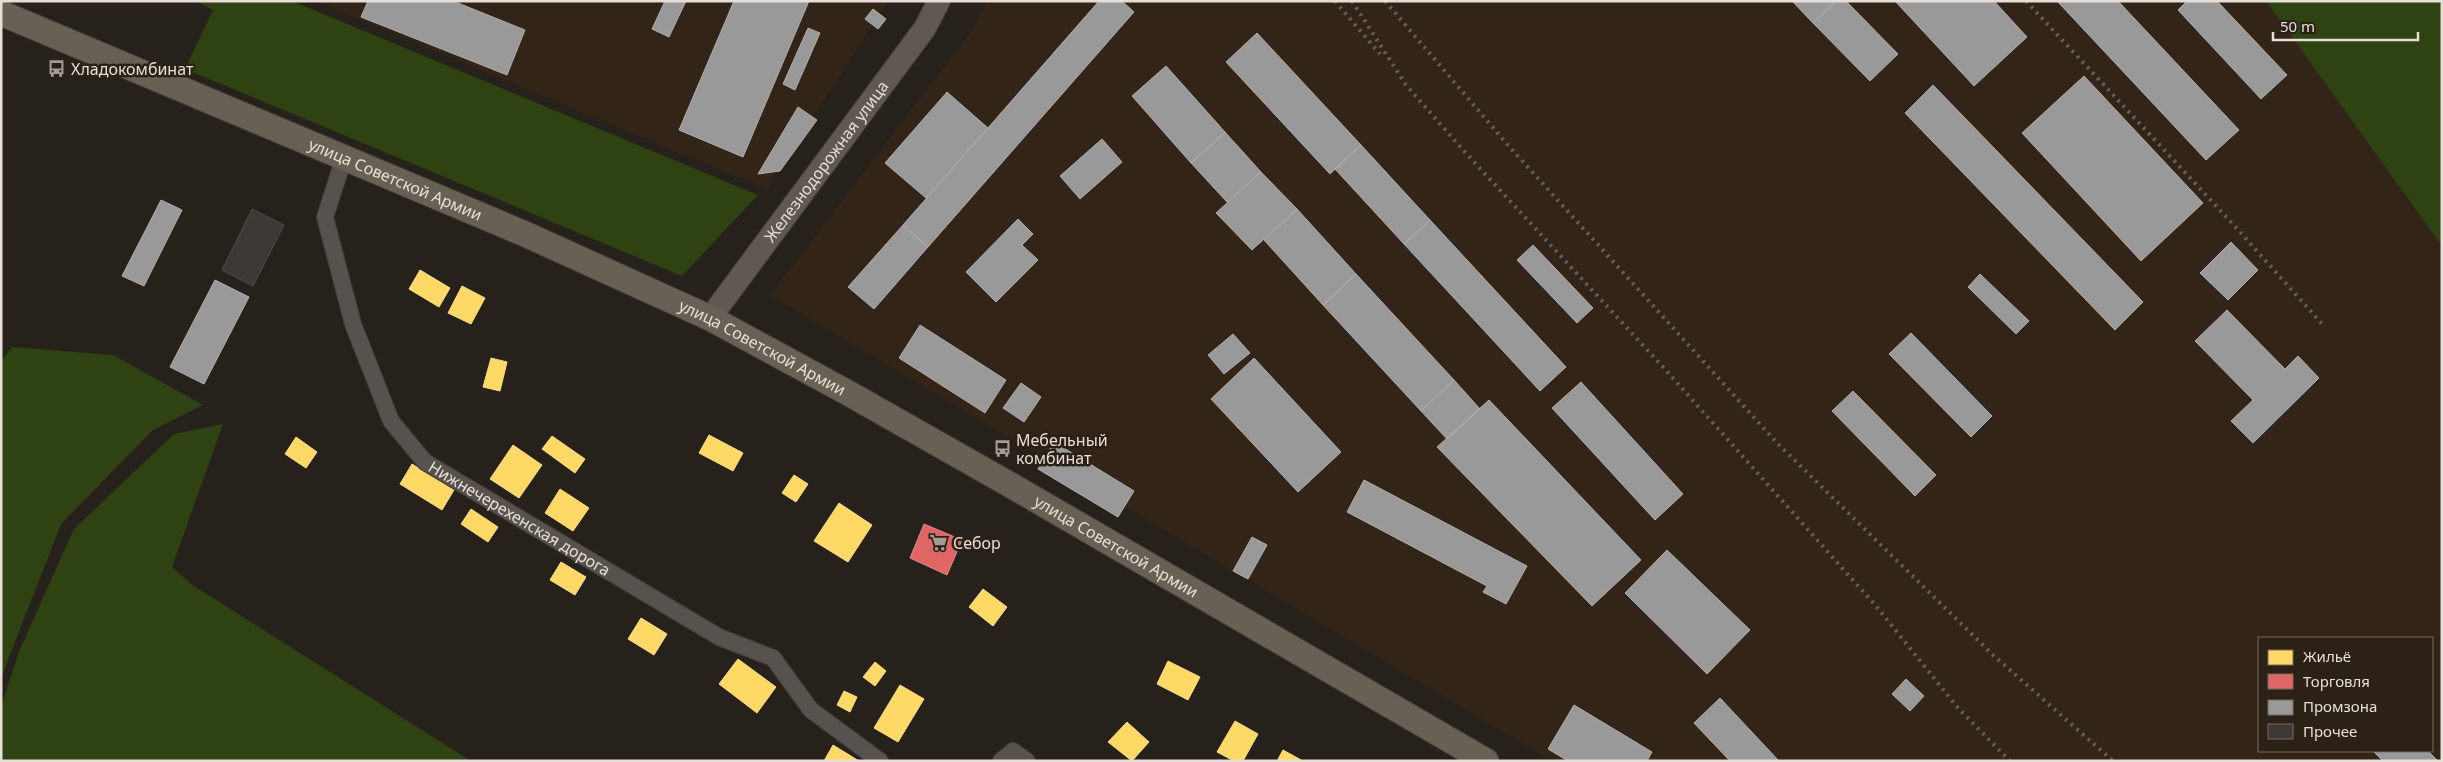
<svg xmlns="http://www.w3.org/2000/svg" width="2443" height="762" viewBox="0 0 2443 762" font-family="'Noto Sans',sans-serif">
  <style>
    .built { fill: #322416; fill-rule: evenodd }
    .green { fill: #2f4212 }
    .homes { fill: #ffd966; stroke: #f8da88 }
    .shops { fill: #e06666; stroke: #e28a88 }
    .industry { fill: #999; stroke: #b0aeac }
    .building { fill: #3d3735; stroke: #524c49 }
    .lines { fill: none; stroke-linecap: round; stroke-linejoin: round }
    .street-casing { stroke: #423d39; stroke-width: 18 }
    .secondary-casing { stroke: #423d39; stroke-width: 24 }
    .primary-casing { stroke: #423d39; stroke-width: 27 }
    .street { stroke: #57524e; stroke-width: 16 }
    .secondary { stroke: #5f5951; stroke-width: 22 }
    .primary { stroke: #676055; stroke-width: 25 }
    .rail { stroke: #635f5b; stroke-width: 4; stroke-dasharray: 2.5 5; stroke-linecap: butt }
    .labels { text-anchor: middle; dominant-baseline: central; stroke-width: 5; stroke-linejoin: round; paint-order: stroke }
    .poi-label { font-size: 16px; fill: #e6ded7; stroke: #2c2116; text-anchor: start }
    .street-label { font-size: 16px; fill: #e6ded7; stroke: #2c2116 }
  </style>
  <rect width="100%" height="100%" fill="#27211b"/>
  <path class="built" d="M315,1H888L767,189Z
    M986,1H2266L2439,242H2442V761H1552L770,295L975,26ZM2259,638H2432V751H2259Z"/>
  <path class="green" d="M196,1H292L758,195L682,276L185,69L213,10Z
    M2266,1H2442V242H2439Z
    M12,347L113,355L203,405L153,430L61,524L1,678V361Z
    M223,424L172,567L194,586L471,761H1V707L20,649L74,529L174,434Z"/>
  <path class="homes" d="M420,270L450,288L439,307L409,289Z
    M462,286L485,298L471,324L448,313Z
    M491,358L507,362L500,391L483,387Z
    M709,435L743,453L733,471L699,453Z
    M552,436L585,459L575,473L542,449Z
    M296,437L317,452L306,468L285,454Z
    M513,445L542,465L519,498L490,479Z
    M412,464L454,490L442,510L400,484Z
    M794,475L808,484L796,502L782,493Z
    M560,489L589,508L573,531L545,513Z
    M839,503L872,525L848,562L814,541Z
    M471,509L498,527L488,542L461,524Z
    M561,562L586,577L575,595L550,580Z
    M983,589L1007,607L993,626L969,607Z
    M641,618L667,634L654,655L628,639Z
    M738,659L776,687L757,713L719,684Z
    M1168,661L1200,677L1188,700L1157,684Z
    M875,662L886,671L875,686L863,677Z
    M900,685L924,699L898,742L874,728Z
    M844,691L857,697L850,712L837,705Z
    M1235,721L1258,734L1243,761H1234L1217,752Z
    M1127,722L1149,742L1132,761L1108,742Z
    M833,745L859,761H824Z
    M1283,750L1303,761H1277Z"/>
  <path class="shops" d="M924,524L962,540L947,575L910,558Z"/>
  <path class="industry" d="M368,1H453L525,30L507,75L361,17Z
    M665,1H686L669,37L652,29Z
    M734,1H809L743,157L679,130Z
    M1099,1H1122L1134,12L928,247L903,225Z
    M1792,1H1836L1813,23Z
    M1836,1H1846L1898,54L1870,81L1813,23Z
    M1895,1H1994L2027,37L1974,86Z
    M2057,1H2118L2239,130L2206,160Z
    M2187,1H2217L2287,75L2261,99L2178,10Z
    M873,9L886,19L878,29L865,19Z
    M808,28L820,33L795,90L783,84Z
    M1257,33L1361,145L1330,174L1226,62Z
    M1166,66L1225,132L1191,163L1132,96Z
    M2084,76L2203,203L2141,261L2022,133Z
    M1933,85L2143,302L2115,330L1905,113Z
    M947,92L988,128L926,198L885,163Z
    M798,107L817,120L780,171L758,174Z
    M1225,132L1261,172L1227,202L1191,163Z
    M1102,139L1122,162L1080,199L1060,176Z
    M1361,145L1430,220L1404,244L1335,169Z
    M1261,172L1297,209L1252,250L1216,213Z
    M161,200L182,210L144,286L122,276Z
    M1297,209L1356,274L1323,305L1264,240Z
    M1018,219L1033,234L1022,245L1038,260L996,302L966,272Z
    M1430,220L1566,367L1540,391L1404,244Z
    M903,225L928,247L874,309L848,287Z
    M2231,242L2258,270L2228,300L2200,273Z
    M1533,245L1593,308L1577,323L1517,260Z
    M1356,274L1454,380L1421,411L1323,305Z
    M1980,274L2029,321L2016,334L1968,287Z
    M215,280L249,297L204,384L170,367Z
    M2227,310L2285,369L2298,356L2319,378L2253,443L2231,421L2253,400L2195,341Z
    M920,325L1006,380L985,413L899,358Z
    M1911,333L1992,416L1971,437L1889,354Z
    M1233,334L1250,353L1224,374L1208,355Z
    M1254,358L1341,452L1298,492L1211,399Z
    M1454,380L1480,409L1447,439L1421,411Z
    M1581,382L1683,494L1655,520L1552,408Z
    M1021,383L1041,397L1024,422L1003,408Z
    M1853,391L1936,475L1915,496L1832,411Z
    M1489,400L1641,560L1592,606L1437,447Z
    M1054,442L1134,491L1118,517L1038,469Z
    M1364,480L1527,566L1506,604L1483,592L1487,586L1347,512Z
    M1252,537L1267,545L1248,579L1233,571Z
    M1667,550L1750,630L1707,674L1625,593Z
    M1906,679L1924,696L1910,711L1892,694Z
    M1720,698L1779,761H1730L1694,723Z
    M1574,705L1652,752L1647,761H1568L1548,749Z
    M2373,751H2428L2438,761H2383Z"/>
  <path class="building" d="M252,209L284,225L253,286L222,270Z"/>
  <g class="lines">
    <defs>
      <g id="street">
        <path id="s1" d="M344,158L325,217L353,324L391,421L425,462L719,637L773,658L811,710L880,761"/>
        <path d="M1001,761L1013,751L1027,761"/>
      </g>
      <g id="secondary">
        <path id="s2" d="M710,318L925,28L939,1"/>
      </g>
      <g id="primary">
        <path id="s3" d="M1,13L525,234L710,318L850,394L1014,487L1486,761"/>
      </g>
    </defs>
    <use href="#street" class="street-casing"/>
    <use href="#secondary" class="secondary-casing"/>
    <use href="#primary" class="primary-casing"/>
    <use href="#street" class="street"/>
    <use href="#secondary" class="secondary"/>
    <use href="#primary" class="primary"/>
    <path class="rail" d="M1335,1L1380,54
      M1352,1L1406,85L1463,150L1663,367L1876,606L1958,708L2010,761
      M1385,1L1507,144L1777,443L1993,655L2113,761
      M2026,1L2231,222L2323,325"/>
  </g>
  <defs>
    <symbol id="bus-bare" viewBox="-9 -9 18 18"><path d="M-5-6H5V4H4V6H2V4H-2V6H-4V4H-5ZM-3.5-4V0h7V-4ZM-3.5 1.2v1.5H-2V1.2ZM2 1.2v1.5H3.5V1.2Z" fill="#a39c95" stroke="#2c2116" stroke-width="2.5" paint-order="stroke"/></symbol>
    <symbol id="supermarket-bare" viewBox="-9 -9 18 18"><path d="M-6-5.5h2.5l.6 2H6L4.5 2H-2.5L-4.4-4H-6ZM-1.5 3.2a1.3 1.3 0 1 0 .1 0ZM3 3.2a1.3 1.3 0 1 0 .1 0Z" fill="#a39c95" stroke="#2c2116" stroke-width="2.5" paint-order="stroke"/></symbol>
  </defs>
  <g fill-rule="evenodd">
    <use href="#bus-bare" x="44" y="56" width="25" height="25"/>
    <use href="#bus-bare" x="990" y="436" width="25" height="25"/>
    <use href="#supermarket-bare" x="926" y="530" width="25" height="25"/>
  </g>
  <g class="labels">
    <g class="poi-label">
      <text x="71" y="69">Хладокомбинат</text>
      <text x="1016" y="440">Мебельный<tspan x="1016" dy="18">комбинат</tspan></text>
      <text x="953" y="543">Себор</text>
    </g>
    <g class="street-label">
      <text stroke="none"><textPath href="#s2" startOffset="195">Железнодорожная улица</textPath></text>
      <text stroke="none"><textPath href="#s3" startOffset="428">улица Советской Армии</textPath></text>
      <text stroke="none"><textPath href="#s3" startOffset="832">улица Советской Армии</textPath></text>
      <text stroke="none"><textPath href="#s1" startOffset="440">Нижнечерехенская дорога</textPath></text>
      <text stroke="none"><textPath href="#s3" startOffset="1238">улица Советской Армии</textPath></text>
    </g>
  </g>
  <rect width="2443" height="762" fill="none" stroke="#e6ded7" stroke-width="5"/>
  <rect x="2258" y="637" width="175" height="115" fill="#2c2116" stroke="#766d63"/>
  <rect x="2268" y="650" width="25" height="15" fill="#ffd966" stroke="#766d63"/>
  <text x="2303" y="662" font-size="15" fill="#e6ded7">Жильё</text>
  <rect x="2268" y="674" width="25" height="15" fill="#e06666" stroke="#766d63"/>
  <text x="2303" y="687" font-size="15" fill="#e6ded7">Торговля</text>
  <rect x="2268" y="700" width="25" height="15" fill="#999999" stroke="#766d63"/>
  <text x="2303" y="712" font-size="15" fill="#e6ded7">Промзона</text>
  <rect x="2268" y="724" width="25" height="15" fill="#3d3735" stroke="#766d63"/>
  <text x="2303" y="737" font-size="15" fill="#e6ded7">Прочее</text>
  <path d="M2273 32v8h145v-8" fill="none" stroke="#e6ded7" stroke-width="2.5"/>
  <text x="2280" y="32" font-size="15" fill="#e6ded7" stroke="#2c2116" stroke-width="4" paint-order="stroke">50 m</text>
</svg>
